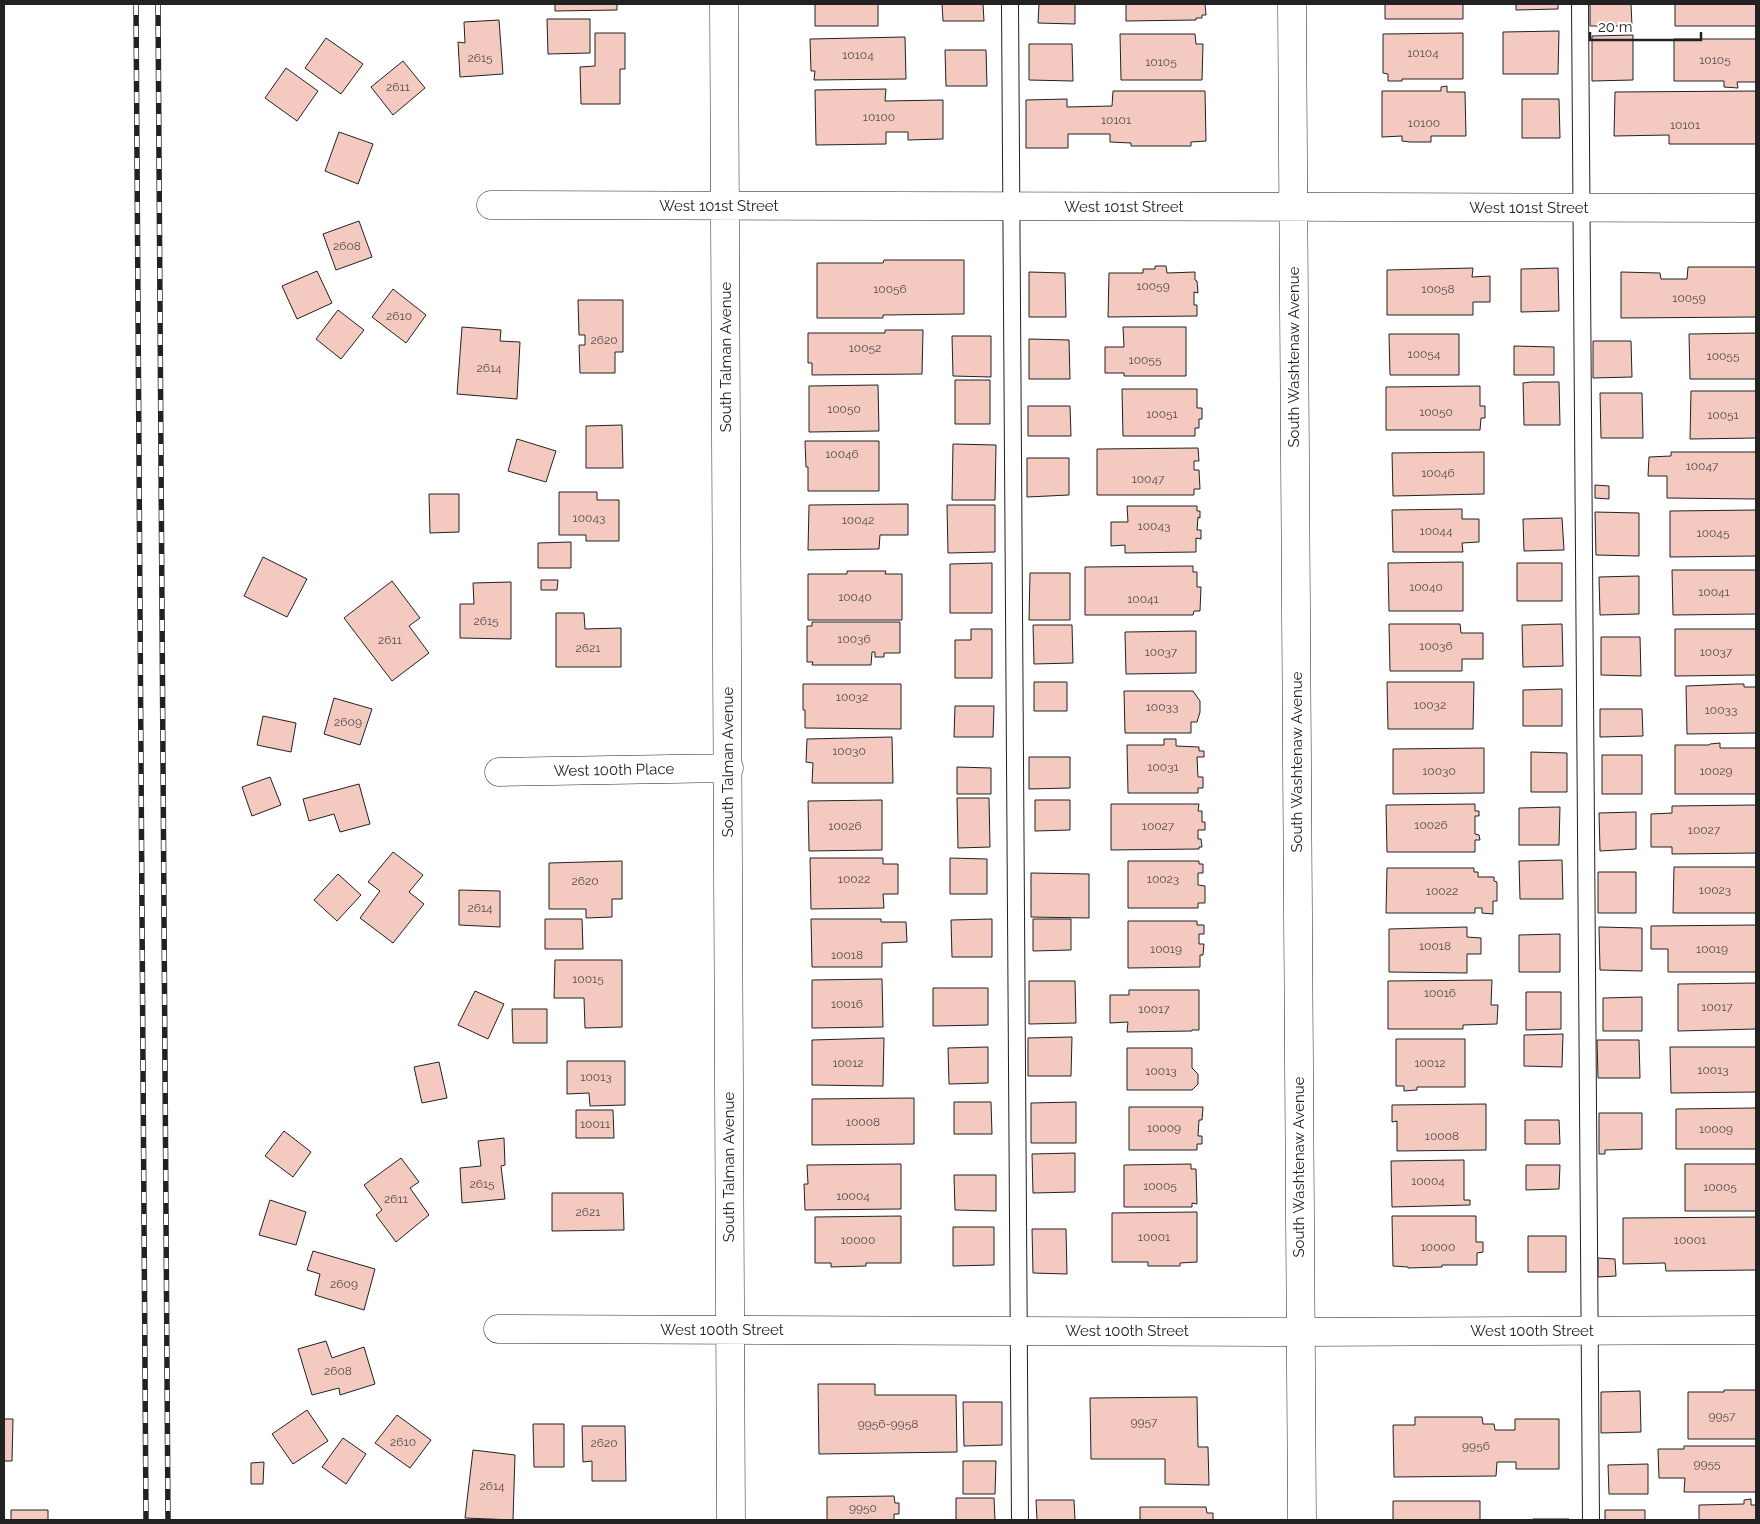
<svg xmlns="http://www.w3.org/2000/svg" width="1760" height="1524" viewBox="0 0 1760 1524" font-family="Raleway,sans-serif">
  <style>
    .building { fill: #f3c9c0; stroke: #222 }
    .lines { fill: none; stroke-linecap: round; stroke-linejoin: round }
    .lane-casing { stroke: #222; stroke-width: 18 }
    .street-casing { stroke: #222; stroke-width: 29 }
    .lane { stroke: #fff; stroke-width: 16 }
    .street { stroke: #fff; stroke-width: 28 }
    .rail-casing { stroke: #222; stroke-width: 5.5 }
    .rail { stroke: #fff; stroke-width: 4; stroke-dasharray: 11; stroke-linecap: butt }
    .labels { text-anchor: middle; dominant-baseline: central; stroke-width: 4; stroke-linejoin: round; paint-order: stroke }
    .number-label { font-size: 12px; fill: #564c4a }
    .street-label { font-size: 15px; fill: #222; stroke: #fff }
  </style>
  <rect width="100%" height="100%" fill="#fff"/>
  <path class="building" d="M555,4H617V10L555,11Z
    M815,4H878V26H815Z
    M942,4H983L984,21H943Z
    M1039,4H1075V24L1038,23Z
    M1126,4H1205L1206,15H1202V18H1196V20L1126,21Z
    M1385,4H1463V19H1385Z
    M1516,4H1558V9L1516,10Z
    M1590,4H1631L1632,26H1590Z
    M1675,4H1756V26H1675Z
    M547,19H590V53L548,54Z
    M499,20L503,74L460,77L458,42L465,43L464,22Z
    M1559,31L1558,74H1503V32Z
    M595,33H625V69H620V104H581L580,67L595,66Z
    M1463,33V79H1402V81H1388V74L1383,73V34Z
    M1120,34H1195L1196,44H1203L1202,80H1121Z
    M1633,35V80L1592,81V36Z
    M905,37L906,79L814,80L815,71H811L810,39Z
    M326,38L363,64L341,94L305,68Z
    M1674,39H1756V82H1737L1738,88L1724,87V81H1674Z
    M1029,44H1072L1073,81L1029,80Z
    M945,50H986L987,86H946Z
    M403,61L425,88L393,115L371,87Z
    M286,68L318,91L297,121L265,98Z
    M1447,86V92H1465L1466,136H1431V142H1410L1402,141V136L1382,137V91H1441V87Z
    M886,89L885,101L943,100V139L908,140V132H886V144L816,145L815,90Z
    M1113,91H1205L1206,141L1191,142V146H1131V143L1110,142V134H1068V148H1026V100L1067,99V107L1112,106Z
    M1756,91V144H1669V135L1614,136L1615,92Z
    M1522,99H1559L1560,138H1522Z
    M339,132L373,144L358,184L325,171Z
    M359,221L372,257L336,270L323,234Z
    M884,260H964V314L883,315V318H817V263H883Z
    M1155,266H1166L1167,273L1195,272V280L1197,281L1198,293L1194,292V305H1197V316L1108,317L1109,273H1143V269H1155Z
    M1688,267H1756V317L1621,318V272L1660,273L1661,279H1687Z
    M1473,268L1472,277L1490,276V302H1473V315H1387V270Z
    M1558,268L1559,311L1521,312V269Z
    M317,271L332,303L297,319L282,286Z
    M1029,272L1065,273L1066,317H1029Z
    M393,289L426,315L406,343L372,317Z
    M578,300H623V352H615V373H580L579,345H585V335H579Z
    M338,310L364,330L341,359L316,339Z
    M462,327L501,330L500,341L520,342L517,399L457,394Z
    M1123,327H1186V376H1124V373H1105V347H1124Z
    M885,330H923L922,374L812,375V363H808V333H885Z
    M1756,333V379H1690L1689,334Z
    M1389,334H1459V375H1390Z
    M952,336H991V377L953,376Z
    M1029,339L1069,340L1070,379H1029Z
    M1593,341H1631L1632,377L1593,378Z
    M1514,346L1554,347V375H1514Z
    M955,380H990V424H955Z
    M1531,382H1559L1560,425H1524L1523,383Z
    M878,385L879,431L809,432V386Z
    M1480,386V406H1485V418H1481L1480,430H1386V387Z
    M1122,389H1197V408H1202V419H1199V428H1195V436H1123Z
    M1691,391H1756V438L1690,439Z
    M1600,393H1642L1643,438H1601Z
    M1028,406H1070L1071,436H1028Z
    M622,425L623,468H586V426Z
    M517,439L556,451L546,482L508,471Z
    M805,441H879V491H808V467H806Z
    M953,444L996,445L995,500H952Z
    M1198,448L1199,461H1194V470H1199L1200,489H1194V495H1097V449Z
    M1484,452V494L1393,496L1392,453Z
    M1671,452H1756V499L1667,498V476H1648L1649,457L1671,456Z
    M1027,458H1069V495L1027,497Z
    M1595,485L1609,486V499L1595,498Z
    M559,492H597V500H619V541H586V535H559Z
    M429,494H459V532L430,533Z
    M908,504V535H880L879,549L808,550L809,505Z
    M947,505H995V552L948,553Z
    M1127,506H1197V511H1200V518L1198,517L1197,530H1201V539L1196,538V552L1125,553V545L1111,546V522H1128Z
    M1462,509V519H1479V542L1462,543L1463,552H1393L1392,510Z
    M1756,510V556L1670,557V511Z
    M1595,512L1639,513V556L1596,555Z
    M1562,518L1564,550L1524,551L1523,519Z
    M571,542V568H538V543Z
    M263,557L307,579L287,617L244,596Z
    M1463,562V611H1389L1388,563Z
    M992,563V613H950V564Z
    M1517,563H1562V601H1517Z
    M1193,566V572H1197V587H1201L1200,611H1194L1193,615H1085V567Z
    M1672,570H1756V614L1673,615Z
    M847,571H886L885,574H902V620H808V574H847Z
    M1030,573H1070V620H1029Z
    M1639,576V614L1600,615L1599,577Z
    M541,580H558L557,590H541Z
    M392,581L420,618L409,626L429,653L392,681L344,618Z
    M511,582V639L460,638V604H474L473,583Z
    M556,613H584L585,629L621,628V667H556Z
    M812,622H900V653H884V657H875V652H872L871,665H812L813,662H807V626H812Z
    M1389,624H1460L1461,633H1483V659H1462V671H1390Z
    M1562,624L1563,666L1523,667L1522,625Z
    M1033,625H1072L1073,663L1034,664Z
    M971,629H992V678H955V640H971Z
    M1675,629H1756V675L1675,676Z
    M1196,631V673L1126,674L1125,632Z
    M1601,637H1640L1641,676L1601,675Z
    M1034,682H1067V711H1034Z
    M1387,682H1474L1473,729H1388Z
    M803,684H901V729L805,728V710H803Z
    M1737,684H1744V687H1756V733L1687,734L1686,686Z
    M1562,689V726H1523V690Z
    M1124,691H1193L1200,701V712L1197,722H1191V733H1125Z
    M334,698L372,709L360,745L324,734Z
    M955,706H994L993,737H954Z
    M1600,709H1642L1643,736L1600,737Z
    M263,716L296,723L291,752L257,745Z
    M892,737L893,783H812L813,763L806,762L807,739Z
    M1164,739H1176V746L1199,747V751H1204V757H1197L1198,777H1203V788H1198V793H1128L1127,745H1164Z
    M1720,743V748H1756V794H1675V745H1709L1710,744Z
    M1484,748V793L1393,794V749Z
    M1531,752L1567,753V792H1531Z
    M1602,755H1642V794H1602Z
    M1029,757H1070V788L1029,789Z
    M957,767L991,768V794H957Z
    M270,777L281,805L252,816L242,787Z
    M359,784L370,824L340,832L334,814L309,821L303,799Z
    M957,798H989L990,847L958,848Z
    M882,800V850L809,851L808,801Z
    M1035,800H1070V830L1035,831Z
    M1111,804H1199L1198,811H1202V822H1205V830H1198V839H1201L1202,847H1199V849L1111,850Z
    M1475,804V811H1479V816H1475V834L1479,835L1480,840H1475V852H1387L1386,805Z
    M1756,805V853L1672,854V847H1651V814L1672,813V806Z
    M1560,807L1559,845H1519V808Z
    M1636,812V849L1600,851L1599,813Z
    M393,852L423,875L409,892L424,904L393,943L360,918L380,891L368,882Z
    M810,858H883V864H898V894H883L884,908L811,909Z
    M950,858L987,859V894H950Z
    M1562,860L1563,899H1520L1519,861Z
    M622,861V899H612V917L586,918V909H549V863Z
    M1128,861H1199V864H1203V873H1198V885L1205,886V903H1198V908H1128Z
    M1674,867H1756V913H1673Z
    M1387,868H1474V872H1478V877H1494V881L1497,882V901H1493V914L1482,913V908H1475V913H1386Z
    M1598,872H1636V913H1598Z
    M1031,873L1089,874V918L1031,917Z
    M338,874L361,895L337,921L314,900Z
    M459,890L500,891V927L459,925Z
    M545,919H582L583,949H545Z
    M811,919H881V922H906L907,942L882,943V967H812Z
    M992,919V957H952L951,920Z
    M1033,919H1071V950L1033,951Z
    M1128,921H1197V925H1204V934H1199V944H1204L1203,955H1200V967L1128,968Z
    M1756,925V972H1668V949H1651V926Z
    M1467,927V937L1481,938V954H1467V973L1389,972V929Z
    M1599,927L1642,928V971L1600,970Z
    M1560,934V972H1519V935Z
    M555,960H622V1027L585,1028L584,998H554Z
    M882,979L883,1027L812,1028V980Z
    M1492,980L1491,1005H1498L1497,1024L1463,1025V1029H1388V981Z
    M1029,981H1075L1076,1023L1029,1024Z
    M1756,983V1029L1678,1031V984Z
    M933,988H988V1025L933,1026Z
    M1129,990H1199V1030H1192V1031L1127,1032L1128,1022L1110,1023V995H1129Z
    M475,991L504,1004L488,1039L458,1025Z
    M1526,992H1561V1029L1526,1030Z
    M1642,997V1031H1603V998Z
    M512,1009H547V1043H513Z
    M1563,1034L1562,1067L1524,1066V1035Z
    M1072,1037L1071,1076H1028V1038Z
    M884,1038L883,1086L812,1085V1040Z
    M1396,1039H1465V1087H1417V1090L1404,1091V1086H1396Z
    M1597,1040H1639L1640,1078H1598Z
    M988,1047V1083L949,1084L948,1048Z
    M1670,1047H1756V1092L1671,1093Z
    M1127,1048H1192V1068L1198,1074V1084L1192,1090H1127Z
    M567,1061H625V1105L590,1106L589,1093L567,1094Z
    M439,1062L447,1098L422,1103L414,1067Z
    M914,1098V1144L812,1145V1099Z
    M954,1102H991L992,1134H954Z
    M1076,1102V1143H1031V1103Z
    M1486,1104V1150L1397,1151V1121L1392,1122V1105Z
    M1129,1107H1203L1202,1120H1199L1198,1136H1202V1144H1197V1150H1129Z
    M1756,1108V1149H1676V1109Z
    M576,1110H613L614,1138H576Z
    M1599,1113H1642V1149L1605,1150V1154H1599Z
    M1525,1120H1559L1560,1144H1525Z
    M284,1131L311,1152L293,1177L265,1156Z
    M504,1138L505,1165L501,1166L505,1199L462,1203L460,1168L481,1166L478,1141Z
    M1075,1153V1192L1033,1193L1032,1154Z
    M401,1158L419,1182L410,1188L429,1215L396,1242L376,1215L382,1210L364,1185Z
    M1464,1160V1200H1470V1205L1392,1207L1391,1161Z
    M901,1164V1209L805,1210L804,1184H808L807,1165Z
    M1191,1164V1169H1196L1197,1204L1192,1203V1207H1124V1165Z
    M1685,1164H1756V1211H1685Z
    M1526,1165H1560L1559,1189L1526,1190Z
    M954,1175H996V1211L955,1210Z
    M552,1193H623L624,1230L552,1231Z
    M270,1200L306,1212L296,1245L259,1235Z
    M1197,1212V1262L1180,1263V1266H1148V1262H1112V1213Z
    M901,1216V1263H866V1266L831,1267V1263H815V1217Z
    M1392,1216H1476V1242H1483V1252L1477,1253V1265H1442V1267L1408,1268V1267L1393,1266Z
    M1756,1217V1270L1666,1271L1665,1263L1623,1264V1218Z
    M953,1227H994V1265L953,1266Z
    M1032,1229H1066L1067,1274L1033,1273Z
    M1528,1236H1566V1272H1528Z
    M313,1251L375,1269L364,1310L315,1295L320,1274L307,1270Z
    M1598,1258L1615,1259L1616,1276L1598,1277Z
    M326,1341L332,1358L364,1347L375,1384L340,1395L339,1388L312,1395L298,1349Z
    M818,1384H875V1395H956L957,1452L819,1454Z
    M1724,1390H1756V1439H1688V1392H1724Z
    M1640,1391L1641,1432L1601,1433V1392Z
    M1197,1397L1198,1447H1208L1209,1485L1165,1484V1459H1091L1090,1398Z
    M963,1402H1002V1445L964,1446Z
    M307,1410L328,1441L293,1464L272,1434Z
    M397,1415L431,1440L410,1468L375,1443Z
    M1415,1417H1482L1483,1424H1494L1495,1430H1515V1419H1559V1469H1516V1462H1497L1496,1476L1394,1477L1393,1425H1415Z
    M4,1419H13L12,1461H4Z
    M533,1424H564V1467H534Z
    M582,1426H625L626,1481H592V1461L583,1462Z
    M343,1438L366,1454L346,1484L322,1467Z
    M1684,1446H1756V1492H1684L1685,1478H1659L1658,1449H1684Z
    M473,1450L515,1455L513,1520L465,1518Z
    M963,1461H996L995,1494H963Z
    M264,1462L263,1484H251V1463Z
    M1648,1464V1494H1609L1608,1465Z
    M894,1496L895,1503H899V1514H894V1520H827V1497Z
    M956,1498H994L995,1520H956Z
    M1751,1499V1505H1756V1520H1699V1505L1744,1504V1500Z
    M1036,1500H1074L1075,1520H1037Z
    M1393,1501H1480V1520H1393Z
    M1140,1507H1206L1207,1513H1213V1520H1140Z
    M11,1510H48V1520H11Z
    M1605,1510H1645V1520H1605Z
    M1533,1519H1569V1520H1533Z"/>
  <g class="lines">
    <defs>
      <path id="lane" d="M1010,4L1020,1520
        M1580,4L1591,1520"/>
      <path id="street" d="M724,4L731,1520
        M1292,4L1302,1520
        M491,205L1756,208
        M499,772L729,768
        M498,1329L1301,1332L1756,1330"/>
    </defs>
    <use href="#lane" class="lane-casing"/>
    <use href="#street" class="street-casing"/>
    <use href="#lane" class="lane"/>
    <use href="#street" class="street"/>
    <defs>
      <path id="rail" d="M136,4L146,1520
        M158,4L168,1520"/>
    </defs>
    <use href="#rail" class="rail-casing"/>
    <use href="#rail" class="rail"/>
  </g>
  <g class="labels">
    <g class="number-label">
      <text x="1423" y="53">10104</text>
      <text x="858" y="55">10104</text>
      <text x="480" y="58">2615</text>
      <text x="1715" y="60">10105</text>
      <text x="1161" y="62">10105</text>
      <text x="398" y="87">2611</text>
      <text x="879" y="117">10100</text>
      <text x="1116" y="120">10101</text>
      <text x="1424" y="123">10100</text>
      <text x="1685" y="125">10101</text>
      <text x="347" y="246">2608</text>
      <text x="1153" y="286">10059</text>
      <text x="890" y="289">10056</text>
      <text x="1438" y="289">10058</text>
      <text x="1689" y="298">10059</text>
      <text x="399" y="316">2610</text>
      <text x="604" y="340">2620</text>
      <text x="865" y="348">10052</text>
      <text x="1424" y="354">10054</text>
      <text x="1723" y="356">10055</text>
      <text x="1145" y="360">10055</text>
      <text x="489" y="368">2614</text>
      <text x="844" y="409">10050</text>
      <text x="1436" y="412">10050</text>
      <text x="1162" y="414">10051</text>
      <text x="1723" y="415">10051</text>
      <text x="842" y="454">10046</text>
      <text x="1702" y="466">10047</text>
      <text x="1438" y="473">10046</text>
      <text x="1148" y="479">10047</text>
      <text x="589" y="518">10043</text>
      <text x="858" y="520">10042</text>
      <text x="1154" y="526">10043</text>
      <text x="1436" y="531">10044</text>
      <text x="1713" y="533">10045</text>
      <text x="1426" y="587">10040</text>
      <text x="1714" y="592">10041</text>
      <text x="855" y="597">10040</text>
      <text x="1143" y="599">10041</text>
      <text x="486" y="621">2615</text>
      <text x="854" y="639">10036</text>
      <text x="390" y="640">2611</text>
      <text x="1436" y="646">10036</text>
      <text x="588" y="648">2621</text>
      <text x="1161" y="652">10037</text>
      <text x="1716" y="652">10037</text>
      <text x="852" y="697">10032</text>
      <text x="1430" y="705">10032</text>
      <text x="1162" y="707">10033</text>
      <text x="1721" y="710">10033</text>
      <text x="348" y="722">2609</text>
      <text x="849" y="751">10030</text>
      <text x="1163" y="767">10031</text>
      <text x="1439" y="771">10030</text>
      <text x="1716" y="771">10029</text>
      <text x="1431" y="825">10026</text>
      <text x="845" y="826">10026</text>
      <text x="1158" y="826">10027</text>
      <text x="1704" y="830">10027</text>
      <text x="854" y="879">10022</text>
      <text x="1163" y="879">10023</text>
      <text x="585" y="881">2620</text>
      <text x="1715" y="890">10023</text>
      <text x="1442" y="891">10022</text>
      <text x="480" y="908">2614</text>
      <text x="1435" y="946">10018</text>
      <text x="1166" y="949">10019</text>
      <text x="1712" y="949">10019</text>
      <text x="847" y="955">10018</text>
      <text x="588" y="979">10015</text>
      <text x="1440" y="993">10016</text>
      <text x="847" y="1004">10016</text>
      <text x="1717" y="1007">10017</text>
      <text x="1154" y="1009">10017</text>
      <text x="848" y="1063">10012</text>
      <text x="1430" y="1063">10012</text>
      <text x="1713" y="1070">10013</text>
      <text x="1161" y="1071">10013</text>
      <text x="596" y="1077">10013</text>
      <text x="863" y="1122">10008</text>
      <text x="595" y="1124">10011</text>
      <text x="1164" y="1128">10009</text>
      <text x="1716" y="1129">10009</text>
      <text x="1442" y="1136">10008</text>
      <text x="1428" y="1181">10004</text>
      <text x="482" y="1184">2615</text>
      <text x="1160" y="1186">10005</text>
      <text x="1720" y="1187">10005</text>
      <text x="853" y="1196">10004</text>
      <text x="396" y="1199">2611</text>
      <text x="588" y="1212">2621</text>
      <text x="1154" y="1237">10001</text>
      <text x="858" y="1240">10000</text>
      <text x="1690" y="1240">10001</text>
      <text x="1438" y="1247">10000</text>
      <text x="344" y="1284">2609</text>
      <text x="338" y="1371">2608</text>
      <text x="1722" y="1416">9957</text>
      <text x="1144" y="1422">9957</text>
      <text x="888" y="1424">9956-9958</text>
      <text x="403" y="1442">2610</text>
      <text x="604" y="1443">2620</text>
      <text x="1476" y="1446">9956</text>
      <text x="1707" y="1464">9955</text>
      <text x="492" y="1486">2614</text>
      <text x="863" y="1508">9950</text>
    </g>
    <g class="street-label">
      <text x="719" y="206">West 101st Street</text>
      <text x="1124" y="207">West 101st Street</text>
      <text x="1529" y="208">West 101st Street</text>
      <text transform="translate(726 357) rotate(-90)">South Talman Avenue</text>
      <text transform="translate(1294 357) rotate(-90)">South Washtenaw Avenue</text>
      <text transform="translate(728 762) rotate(-90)">South Talman Avenue</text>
      <text transform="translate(1297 762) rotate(-90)">South Washtenaw Avenue</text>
      <text transform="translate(614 770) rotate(-1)">West 100th Place</text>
      <text transform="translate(729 1167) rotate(-90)">South Talman Avenue</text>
      <text transform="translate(1299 1167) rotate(-90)">South Washtenaw Avenue</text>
      <text x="722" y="1330">West 100th Street</text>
      <text x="1127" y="1331">West 100th Street</text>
      <text x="1532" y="1331">West 100th Street</text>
    </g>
  </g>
  <rect width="1760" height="1524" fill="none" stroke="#222222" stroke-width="10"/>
  <path d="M1590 32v8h111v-8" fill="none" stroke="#222222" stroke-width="2.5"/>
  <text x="1598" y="32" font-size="15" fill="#222222" stroke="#ffffff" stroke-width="4" paint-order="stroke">20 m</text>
</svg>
